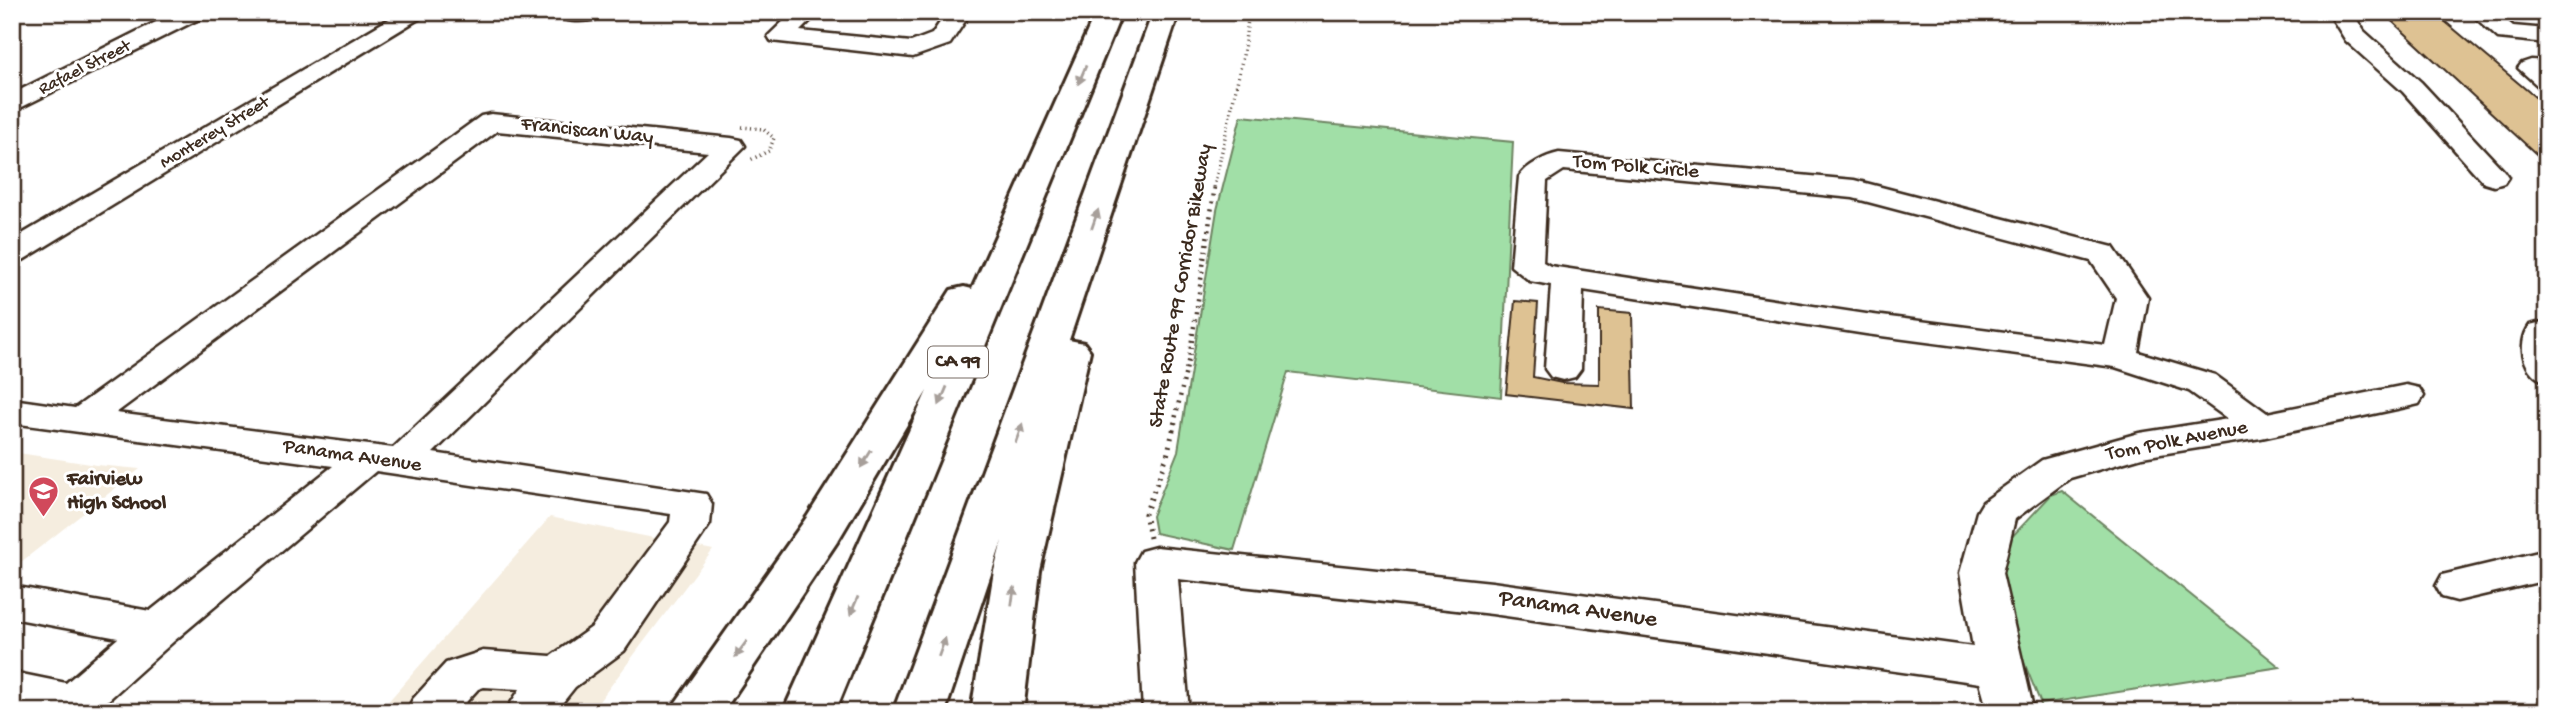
<svg xmlns="http://www.w3.org/2000/svg" width="2559" height="724" viewBox="0 0 2559 724" font-family="'Gochi Hand',sans-serif">
<rect width="100%" height="100%" fill="#fff"/>
<filter id="ink" filterUnits="userSpaceOnUse"><feTurbulence type="fractalNoise" baseFrequency=".0143" numOctaves="2"/><feDisplacementMap in="SourceGraphic" scale="14" xChannelSelector="R" yChannelSelector="G"/><feConvolveMatrix kernelMatrix="1 2 1 2 8 2 1 2 1" color-interpolation-filters="sRGB"/></filter>
<g filter="url(#ink)">
<g fill="#f5eddf">
<polygon points="12,452 97,465 140,469 12,569"/>
<polygon points="550,517 713,550 591,712 379,712"/>
</g>
<g fill="#a1dfa7" stroke="#6e8462" stroke-width="2">
<polygon points="1241,116 1513,142 1501,397 1288,372 1234,550 1155,533 1152,516 1178,451 1217,210"/>
<polygon points="2062,491 2280,667 2041,704 1993,587 2007,542 2051,495"/>
</g>
<g fill="#dec293" stroke="#3b2a1e" stroke-width="2">
<polygon points="2382,12 2436,14 2547,107 2547,164"/>
<polygon points="1515,301 1538,303 1533,377 1562,383 1599,384 1599,310 1632,313 1634,409 1506,394"/>
</g>
<g fill="none" stroke-linecap="round" stroke-linejoin="round">
<defs>
<g id="minor">
<polygon points="176,12 207,12 203,17 12,112 12,94"/>
<polygon points="401,12 430,12 23,260 12,262 12,240"/>
<path d="M550,12H599L600,14L596,19C584,22 559,23 550,12Z"/>
<polygon points="793,12 819,12 800,31 911,42 932,34 947,12 971,12 950,44 913,57 771,41 768,36"/>
<polygon points="2328,12 2352,12 2364,31 2421,82 2504,171 2508,177 2504,183 2494,186 2484,183 2403,92 2346,41"/>
<polygon points="2469,12 2496,12 2513,26 2547,29 2547,43 2498,38"/>
<polygon points="2531,60 2547,61 2547,89 2538,86 2518,68 2522,63"/>
<path d="M491,114L731,138L741,140L745,146L433,453L706,494L712,504L710,524L624,651L575,687L555,712H505L520,689L484,687L478,689L457,712H406L413,699L446,663L483,651L551,656L592,627L670,522L671,514L376,471L174,641L95,712H29L12,708V672L66,683L118,638L12,618V586L150,611L333,466L12,423V399L75,408L481,116ZM497,131L708,152L393,448L116,413Z"/>
<path d="M1559,153L1854,180L2113,247L2148,298L2138,352L2215,375L2267,413L2406,385L2419,388L2424,396L2419,404L2406,407L2261,438L2142,457L2070,478L2015,519L2002,573L2034,712H1988L1980,683L1492,614L1178,579L1189,712H1143L1135,562L1141,551L1156,547L1492,582L1973,647L1960,573L1977,512L1983,502L2042,460L2139,433L2228,419L2189,391L2115,367L1866,334L1583,290L1581,369L1575,377L1563,380L1551,377L1545,369L1551,285L1530,281L1511,266L1519,177C1527,165 1545,156 1559,153ZM1564,170L1853,198L2091,261L2116,298L2105,345L1866,314L1550,266L1543,262L1547,181Z"/>
<path d="M2542,322L2547,323V382C2523,376 2516,344 2530,325Z"/>
<polygon points="2547,550 2547,580 2457,601 2442,597 2436,586 2442,575"/>
</g>
<g id="highway">
<polygon points="1096,12 1122,12 835,712 783,712 927,391 839,539 723,712 669,712 807,517 951,290 964,287 972,289"/>
<polygon points="1153,12 1179,12 1069,340 1084,343 1090,351 1040,571 1023,712 971,712 994,571 1002,541 945,712 893,712"/>
</g>
</defs>
<use href="#minor" stroke="#3b2a1e" stroke-width="5"/>
<use href="#highway" stroke="#3b2a1e" stroke-width="6"/>
<g stroke="#3b2a1e" stroke-width="3.5" stroke-dasharray="1 3.5" stroke-linecap="butt">
<polyline points="492,12 517,14"/>
<polyline points="742,127 763,129 774,138 769,151 750,160"/>
<polyline points="1214,187 1243,56 1249,12"/>
</g>
<polyline stroke="#3b2a1e" stroke-width="4.5" stroke-dasharray="2 5" stroke-linecap="butt" points="1174,424 1190,353 1215,186"/>
<polyline stroke="#3b2a1e" stroke-width="5" stroke-dasharray="2 6" stroke-linecap="butt" points="1150,538 1145,514 1167,456 1175,422"/>
<use href="#minor" fill="#fff" fill-rule="evenodd"/>
<use href="#highway" fill="#fff" fill-rule="evenodd"/>
</g>
<defs><path id="oneway-solid" d="M-6-.8H1V-3.2L6.5 0L1 3.2V.8H-6Z" transform="scale(1.75)"/></defs>
<g fill="#a79f9a">
<use href="#oneway-solid" transform="translate(1082 75) rotate(113)"/>
<use href="#oneway-solid" transform="translate(1095 219) rotate(-71)"/>
<use href="#oneway-solid" transform="translate(943 396) rotate(113)"/>
<use href="#oneway-solid" transform="translate(1019 433) rotate(-70)"/>
<use href="#oneway-solid" transform="translate(866 459) rotate(122)"/>
<use href="#oneway-solid" transform="translate(1013 596) rotate(-82)"/>
<use href="#oneway-solid" transform="translate(854 606) rotate(113)"/>
<use href="#oneway-solid" transform="translate(942 647) rotate(-70)"/>
<use href="#oneway-solid" transform="translate(741 649) rotate(126)"/>
</g>
</g>
<defs>
<symbol id="school-pin" viewBox="-11 -11 22 30"><path d="M0 17L-7.5 6A9.5 9.5 0 1 1 7.5 6Z" fill="#d1495b" stroke="#fff"/><path d="M0-5L7-2L0 1L-7-2ZM-4 1L0 2.5L4 1V4Q0 6-4 4Z" fill="#fff"/></symbol>
</defs>
<g fill-rule="evenodd">
<use href="#school-pin" x="26" y="474" width="35" height="47"/>
</g>
<g text-anchor="middle" dominant-baseline="central" stroke-width="6" stroke-linejoin="round" paint-order="stroke">
<g font-size="18" fill="#3b2a1e" stroke="#fff">
<text transform="translate(85 68) rotate(-27)">Rafael Street</text>
<text transform="translate(215 133) rotate(-31)">Monterey Street</text>
</g>
<rect fill="#fff" stroke="#766a62" stroke-width="2" x="928" y="346.5" width="60" height="31" rx="5"/>
<g font-size="19" font-weight="bold" fill="#3b2a1e">
<text x="958" y="362">CA 99</text>
</g>
<g font-size="21" fill="#3b2a1e" stroke="#fff">
<text transform="translate(587 132) rotate(6)">Franciscan Way</text>
<text transform="translate(1636 168) rotate(5)">Tom Polk Circle</text>
<text transform="translate(1182 286) rotate(-80)">State Route 99 Corridor Bikeway</text>
<text transform="translate(2177 442) rotate(-11)">Tom Polk Avenue</text>
<text transform="translate(352 457) rotate(8)">Panama Avenue</text>
</g>
<g font-size="21" font-weight="bold" fill="#3b2a1e" stroke="#fff" text-anchor="start">
<text x="67" y="480">Fairview<tspan x="67" dy="24">High School</tspan></text>
</g>
<g font-size="24" fill="#3b2a1e" stroke="#fff">
<text transform="translate(1578 610) rotate(8)">Panama Avenue</text>
</g>
</g>
<rect width="2559" height="724" fill="none" stroke="#fff" stroke-width="42"/>
<rect x="21" y="21" width="2517" height="682" fill="none" stroke="#3b2a1e" stroke-width="2.5" filter="url(#ink)"/>
</svg>
